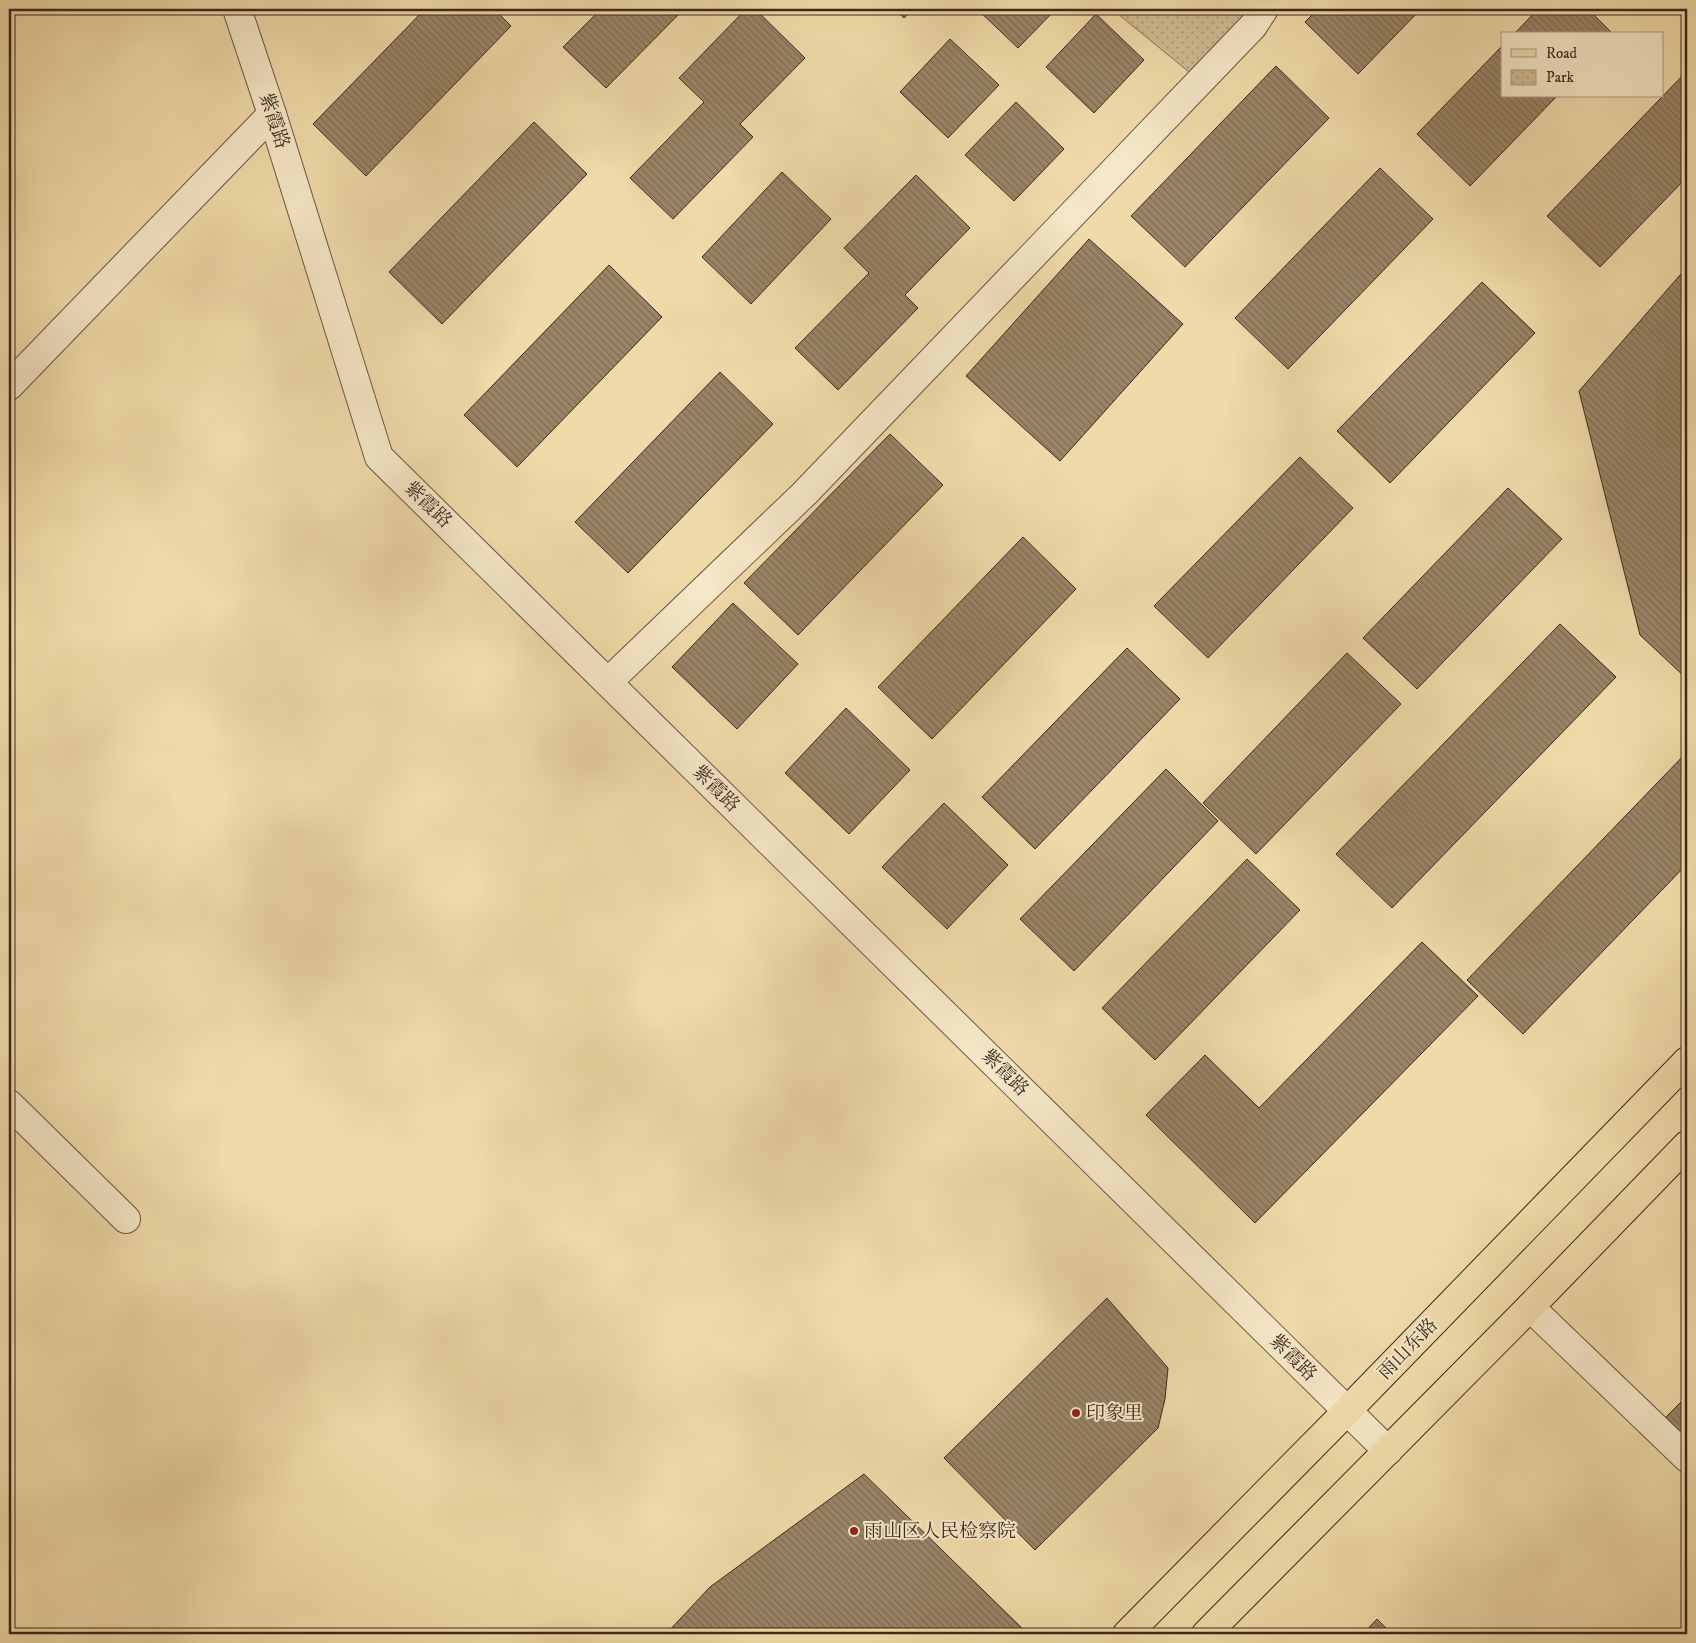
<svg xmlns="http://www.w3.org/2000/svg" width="1696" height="1643" viewBox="0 0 1696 1643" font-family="'IM FELL DW Pica','Noto Serif SC',serif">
<defs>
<pattern id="park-dots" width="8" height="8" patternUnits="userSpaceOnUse" patternTransform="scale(1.25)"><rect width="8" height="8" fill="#d1bc92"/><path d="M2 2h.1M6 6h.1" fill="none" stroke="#ab9977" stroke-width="1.8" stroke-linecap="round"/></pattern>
<pattern id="building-back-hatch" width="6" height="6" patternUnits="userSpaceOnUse" patternTransform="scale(1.25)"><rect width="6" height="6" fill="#9a8567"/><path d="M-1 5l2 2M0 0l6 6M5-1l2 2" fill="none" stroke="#7f6d54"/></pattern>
</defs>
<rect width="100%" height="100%" fill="#f0daa9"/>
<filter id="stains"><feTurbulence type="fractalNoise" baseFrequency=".004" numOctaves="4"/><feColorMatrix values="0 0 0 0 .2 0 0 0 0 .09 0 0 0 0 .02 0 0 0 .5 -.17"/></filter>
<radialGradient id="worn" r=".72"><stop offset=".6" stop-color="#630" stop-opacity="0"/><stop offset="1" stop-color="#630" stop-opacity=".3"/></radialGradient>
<polygon fill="url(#park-dots)" stroke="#867258" points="1112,9 1264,9 1200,81"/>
<g fill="url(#building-back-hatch)" stroke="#3c291f">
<polygon points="425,9 494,9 511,26 366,176 313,124"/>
<polygon points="601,9 684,9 606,88 563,47"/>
<polygon points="746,9 755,9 805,58 740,124 753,137 673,219 630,178 704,102 679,78"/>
<polygon points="895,9 913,9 904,18"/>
<polygon points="977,9 1056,9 1018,48"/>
<polygon points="1318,9 1421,9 1358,74 1305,22"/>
<polygon points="1538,9 1588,9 1613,34 1514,34"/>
<polygon points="1096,14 1144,60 1094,113 1046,67"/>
<polygon points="950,39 999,85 948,138 900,92"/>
<polygon points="1502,46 1502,96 1557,96 1470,186 1417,134"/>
<polygon points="1276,66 1329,118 1185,267 1131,216"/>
<polygon points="1687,71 1687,177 1600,267 1547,216"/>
<polygon points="1016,102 1064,149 1014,201 965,155"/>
<polygon points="534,122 587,174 442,324 389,272"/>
<polygon points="1380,168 1433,219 1288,369 1235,318"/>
<polygon points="782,172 831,219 751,304 702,257"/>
<polygon points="916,175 970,228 905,295 918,308 838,390 795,348 869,273 844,248"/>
<polygon points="1089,239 1183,324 1060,461 966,376"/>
<polygon points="609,265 662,317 517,467 464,415"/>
<polygon points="1687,267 1687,679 1640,635 1579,391"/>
<polygon points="1482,282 1535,333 1390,483 1337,431"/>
<polygon points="720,372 773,424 628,573 575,522"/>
<polygon points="890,434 943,485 798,635 744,583"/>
<polygon points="1300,457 1353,508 1208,658 1154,606"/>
<polygon points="1508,488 1562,539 1417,689 1363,638"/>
<polygon points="1023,537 1076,589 932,739 878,687"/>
<polygon points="733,603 798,664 737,729 672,667"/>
<polygon points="1560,624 1616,677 1392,908 1336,854"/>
<polygon points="1127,648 1180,699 1035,849 982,797"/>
<polygon points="1347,653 1401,704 1256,854 1203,803"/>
<polygon points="846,708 910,770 849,834 785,773"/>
<polygon points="1687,752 1687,864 1523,1034 1467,980"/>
<polygon points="1166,769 1218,821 1074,971 1020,919"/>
<polygon points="944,803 1008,865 947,929 882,867"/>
<polygon points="1247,859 1300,910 1155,1060 1102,1008"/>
<polygon points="1422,942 1478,996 1255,1223 1146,1115 1205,1055 1259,1108"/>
<polygon points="1107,1298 1168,1368 1165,1399 1158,1428 1035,1550 944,1458"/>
<polygon points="1687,1396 1687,1446 1662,1421"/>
<polygon points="864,1474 1028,1634 666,1634 710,1587"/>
<polygon points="1377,1619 1392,1634 1363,1634"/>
</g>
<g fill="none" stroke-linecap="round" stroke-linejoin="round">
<defs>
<g id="minor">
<polyline points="237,9 272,114 379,457 1388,1451"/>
<polyline points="9,386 272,114"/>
<polyline points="608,682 805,493 1253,26 1264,9"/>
<polyline points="9,1104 126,1219"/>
<polyline points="1530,1307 1687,1458"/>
</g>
<g id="major">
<polyline points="1127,1634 1347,1411 1687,1061"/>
<polyline points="1206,1634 1530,1307 1687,1145"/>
</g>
</defs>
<use href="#minor" stroke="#695542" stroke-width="30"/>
<use href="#major" stroke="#3c291f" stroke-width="30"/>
<use href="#minor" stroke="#f5e7c7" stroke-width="28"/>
<use href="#major" stroke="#f0daa9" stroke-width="28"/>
</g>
<g fill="#8f2418" stroke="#f5e7c7" stroke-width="2">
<circle cx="1076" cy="1413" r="5"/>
<circle cx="854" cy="1531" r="5"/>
</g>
<g text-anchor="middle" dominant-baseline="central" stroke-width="4" stroke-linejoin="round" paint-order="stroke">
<g font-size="19" fill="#3c291f" stroke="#f5e7c7">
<text transform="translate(274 121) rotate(72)">紫霞路</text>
<text transform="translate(428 505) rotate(44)">紫霞路</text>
<text transform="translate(716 789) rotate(45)">紫霞路</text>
<text transform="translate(1005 1073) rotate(45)">紫霞路</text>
<text transform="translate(1408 1349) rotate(-46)">雨山东路</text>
<text transform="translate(1293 1358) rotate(45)">紫霞路</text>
</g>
<g font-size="19" fill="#3c291f" stroke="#f5e7c7" text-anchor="start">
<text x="1086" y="1413">印象里</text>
<text x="864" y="1531">雨山区人民检察院</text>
</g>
</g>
<rect width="1696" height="1643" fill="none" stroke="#f0daa9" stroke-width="30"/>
<rect x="10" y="10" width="1676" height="1623" fill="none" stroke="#3c291f" stroke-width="2.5"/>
<rect x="15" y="15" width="1666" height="1613" fill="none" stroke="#3c291f"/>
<rect x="1501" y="32" width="162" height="65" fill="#f5e7c7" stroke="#ab9b84"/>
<rect x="1511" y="49" width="25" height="8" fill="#f0daa9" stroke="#ab9b84"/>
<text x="1546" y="58" font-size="15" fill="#3c291f">Road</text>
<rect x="1511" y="70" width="25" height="15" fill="url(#park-dots)" stroke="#ab9b84"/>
<text x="1546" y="82" font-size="15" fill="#3c291f">Park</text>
<rect width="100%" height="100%" filter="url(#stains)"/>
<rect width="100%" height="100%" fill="url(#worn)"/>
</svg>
